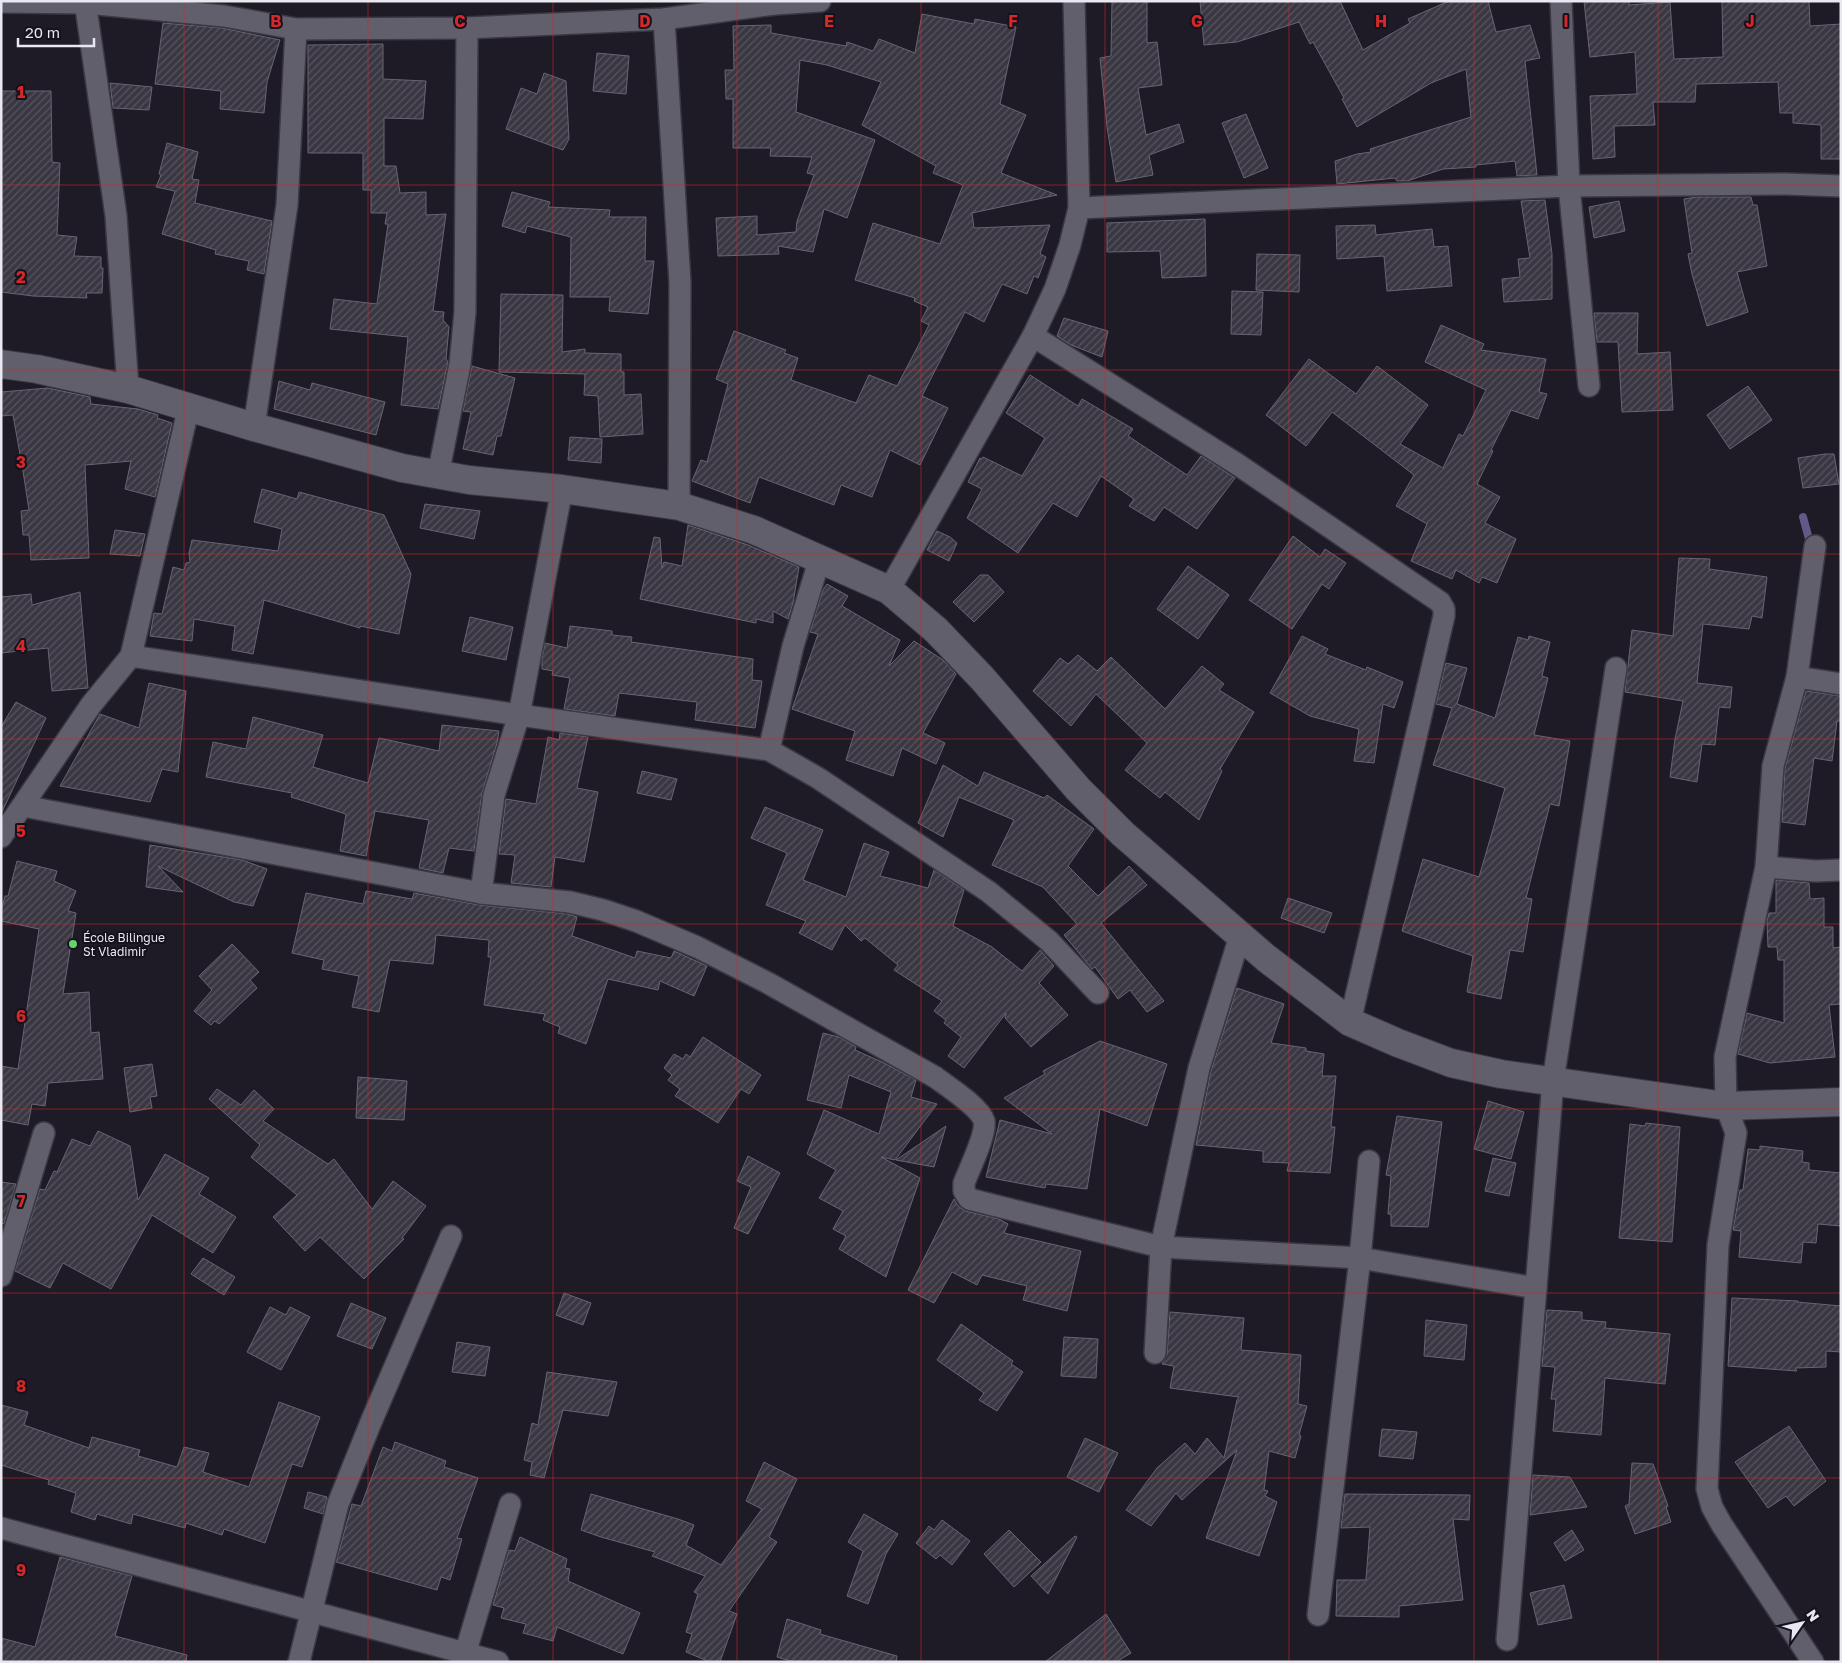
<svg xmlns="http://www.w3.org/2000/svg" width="1842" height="1663" viewBox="0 0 1842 1663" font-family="'Golos Text',sans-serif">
<defs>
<pattern id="building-hatch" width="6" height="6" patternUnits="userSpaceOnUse" patternTransform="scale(1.25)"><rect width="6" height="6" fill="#3a3743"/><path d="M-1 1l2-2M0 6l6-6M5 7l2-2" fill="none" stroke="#56545e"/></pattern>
</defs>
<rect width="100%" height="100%" fill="#1e1b26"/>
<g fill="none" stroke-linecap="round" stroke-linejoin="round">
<polyline stroke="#645889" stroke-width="8" points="1803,517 1809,539 1808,546"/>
</g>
<g fill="url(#building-hatch)" stroke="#686573">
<polygon points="1112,1 1147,1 1147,43 1157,42 1162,85 1138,88 1146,135 1179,124 1184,142 1149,155 1153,175 1116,182 1107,127 1100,58 1111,56"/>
<polygon points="1200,1 1340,1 1363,50 1410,23 1408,19 1449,1 1488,1 1496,32 1530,25 1540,58 1525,61 1537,175 1517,176 1515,161 1476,165 1476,167 1443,169 1407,181 1397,181 1395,178 1337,184 1335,161 1357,154 1371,152 1370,149 1471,117 1466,69 1431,83 1357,127 1342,99 1344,98 1313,42 1310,44 1299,22 1237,42 1204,45"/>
<polygon points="1584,1 1629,1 1629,5 1670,2 1674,59 1723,57 1722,1 1809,1 1810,26 1841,24 1841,159 1821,159 1821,125 1793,123 1793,113 1780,113 1778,82 1696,84 1695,102 1653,102 1655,125 1614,126 1615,157 1593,159 1590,96 1637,94 1635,52 1590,57"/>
<polygon points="922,14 974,24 975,19 1016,27 1000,104 1026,115 1001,173 1057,195 972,213 974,228 1050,225 1040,254 1046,257 1038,278 1034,276 1027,294 1002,284 984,322 965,312 922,396 948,408 920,465 890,450 872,497 841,485 834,505 759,477 750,503 692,481 701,460 707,462 728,384 716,379 734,331 786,350 784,353 798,358 791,380 856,403 869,375 897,386 929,325 921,321 928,307 914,301 915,298 855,280 873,223 940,244 963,185 933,173 936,166 862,125 881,82 827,65 800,60 796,112 875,140 847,218 824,209 813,252 778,246 779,254 718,256 716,218 757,216 757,235 796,232 797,221 814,175 807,173 812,157 770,156 771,148 733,148 733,99 726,99 725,70 734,70 733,26 771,25 771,33 846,46 847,42 873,51 879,39 915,53"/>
<polygon points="163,23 222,28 280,40 267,82 264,113 220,109 221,91 155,84"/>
<polygon points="383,44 383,79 426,81 423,119 384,118 384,166 396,166 400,193 426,192 426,215 446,214 433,311 444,312 443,320 449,327 446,359 448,362 438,409 401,405 408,337 330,329 334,299 377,304 388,224 385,224 387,213 371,213 371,190 363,190 363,153 308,153 308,45"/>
<polygon points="597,53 629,56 626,94 593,91"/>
<polygon points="544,73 566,81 569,139 563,150 506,129 521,88 537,94"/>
<polygon points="110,83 152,87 149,110 113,108"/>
<polygon points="1,91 51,91 52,162 60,163 57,235 77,237 74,256 101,257 101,268 103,268 102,293 86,293 87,298 33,296 1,292"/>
<polygon points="1246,114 1268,168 1244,178 1222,123"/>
<polygon points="167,143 198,152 192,179 199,180 195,203 272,221 264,274 247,270 249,261 215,254 216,250 162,234 175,191 156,187 161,175 159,174"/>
<polygon points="512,192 550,202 548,207 610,210 609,217 646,217 645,261 654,261 648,314 609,311 610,297 570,297 571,237 527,226 525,233 502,226"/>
<polygon points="1697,197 1751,197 1753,205 1757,205 1767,266 1737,272 1748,312 1707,326 1692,274 1688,254 1692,253 1684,199"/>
<polygon points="1545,200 1552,254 1552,299 1504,302 1502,279 1520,277 1518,259 1530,258 1521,201"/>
<polygon points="1619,201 1625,231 1594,238 1589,207"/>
<polygon points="1205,219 1206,276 1162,278 1160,251 1107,252 1107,223"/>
<polygon points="1375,225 1376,235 1432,229 1434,247 1448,246 1452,286 1387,291 1384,256 1337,259 1336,226"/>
<polygon points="1257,254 1300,255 1299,292 1256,290"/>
<polygon points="1232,291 1263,292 1261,335 1231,334"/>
<polygon points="501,294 563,295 562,352 585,349 585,353 621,354 621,372 624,372 624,395 641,394 643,434 600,437 598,396 584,395 585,374 499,372"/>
<polygon points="1594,313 1638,313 1637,354 1670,352 1673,410 1622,412 1618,342 1597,342"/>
<polygon points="1064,318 1108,331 1102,357 1071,345 1057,336"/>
<polygon points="1441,325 1484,344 1481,350 1546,359 1539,392 1547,394 1538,419 1511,410 1491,450 1493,451 1477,484 1500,497 1485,523 1516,539 1497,583 1482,577 1479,583 1456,570 1452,579 1411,561 1427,524 1396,506 1414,475 1332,412 1306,446 1266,415 1309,359 1356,394 1377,366 1428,405 1400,444 1443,468 1459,434 1463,436 1486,390 1425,362"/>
<polygon points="472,366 515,378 501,436 497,436 493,455 463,449 471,412 463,411"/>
<polygon points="1030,375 1078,406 1082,399 1133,429 1128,436 1187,475 1201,456 1235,478 1197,529 1164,507 1154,521 1129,506 1134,499 1101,476 1077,517 1053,503 1018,553 967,518 982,489 968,482 980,458 982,459 983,457 1022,476 1045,438 1006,413"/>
<polygon points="279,381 310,390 312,383 385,402 376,435 274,409"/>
<polygon points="1748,386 1772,420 1730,449 1707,415"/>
<polygon points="48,388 90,397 91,404 138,409 158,415 157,418 172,423 155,497 125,489 131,461 85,465 89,558 31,560 29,535 23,535 21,511 29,510 23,471 13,415 1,416 1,392"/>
<polygon points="570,437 602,439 601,463 568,460"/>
<polygon points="1825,454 1834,454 1839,484 1803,488 1798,458"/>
<polygon points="262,489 297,499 299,492 384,515 411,574 399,634 360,626 360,628 264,600 253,654 232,650 235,626 194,619 192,641 150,636 154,613 162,614 173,567 184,570 186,563 190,562 189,553 192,540 278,551 282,529 254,522"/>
<polygon points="425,504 480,511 474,539 420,528"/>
<polygon points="688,525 748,545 799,567 793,603 788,619 773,611 773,623 756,619 756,623 640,599 654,537 660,538 662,568 664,562 682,566"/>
<polygon points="115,530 145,534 140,556 110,554"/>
<polygon points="937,531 950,537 957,543 949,561 927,550"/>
<polygon points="1293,536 1320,557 1325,549 1346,563 1329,589 1322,584 1292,629 1249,600"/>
<polygon points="1679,558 1710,559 1709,569 1767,577 1762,618 1752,616 1749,629 1703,624 1697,683 1732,687 1730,708 1719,707 1715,745 1702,744 1697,782 1670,777 1675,739 1683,701 1625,692 1632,630 1673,636"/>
<polygon points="1188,566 1229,595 1198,639 1157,609"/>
<polygon points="980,575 988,575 1004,592 974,622 953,602"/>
<polygon points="827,584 848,596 842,606 900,640 889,666 914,641 943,660 956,674 923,733 945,743 936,764 902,748 893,776 846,760 855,731 792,709 818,634 810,632 823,590"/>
<polygon points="80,592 88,688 52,691 48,648 1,653 1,597 31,594 32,605"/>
<polygon points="470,617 513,627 506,660 462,651"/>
<polygon points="570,626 612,631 612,635 632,637 631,642 753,659 752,680 762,681 755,728 695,720 697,702 619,693 615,716 564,709 570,678 552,675 553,671 542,669 542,659 545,643 567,648"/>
<polygon points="1302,636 1328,649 1325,654 1366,670 1367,667 1403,682 1394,708 1383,704 1374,763 1354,761 1359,729 1310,716 1270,693"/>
<polygon points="1529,636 1550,642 1542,676 1548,678 1534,735 1570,741 1559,806 1550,804 1526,898 1532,899 1523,952 1510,950 1501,999 1467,992 1473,956 1402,931 1423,859 1479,877 1505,788 1433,765 1452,708 1436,704 1446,663 1467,668 1457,704 1495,718 1518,637 1528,640"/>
<polygon points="1078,655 1097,671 1111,657 1165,709 1202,666 1224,684 1219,690 1254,712 1220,769 1222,771 1199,820 1165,792 1160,798 1125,770 1147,743 1096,694 1071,726 1033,691 1060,658 1068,664"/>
<polygon points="149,683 186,691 178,772 162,769 150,802 60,786 100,714 139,728"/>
<polygon points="1806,691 1841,696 1841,721 1837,721 1832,761 1814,758 1805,825 1782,822 1785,768"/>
<polygon points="16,702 46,718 1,814 1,727"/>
<polygon points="253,717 323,735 313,767 368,783 379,738 439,751 442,725 499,731 497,743 482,793 474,851 449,848 443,873 419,868 429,820 375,811 366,856 340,851 346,814 291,797 292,793 206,777 213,742 246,749"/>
<polygon points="560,733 588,737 577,788 598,792 584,862 555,857 551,887 511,883 515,855 499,854 506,799 536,804 548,737 559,740"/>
<polygon points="943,765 978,786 984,772 1044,798 1047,795 1094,829 1068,866 1098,896 1129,866 1147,885 1101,923 1164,1001 1147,1012 1130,990 1118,999 1095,967 1092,969 1064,935 1077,924 1043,887 992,865 1014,820 959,797 943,837 918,823"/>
<polygon points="642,771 677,779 671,800 637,793"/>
<polygon points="765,807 823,830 803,880 846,897 864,843 889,852 880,876 928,888 934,870 964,890 953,926 992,947 1022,971 1040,950 1054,966 1039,983 1068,1015 1031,1047 1005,1018 1006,1013 964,1068 948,1056 961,1037 944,1023 946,1020 934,1011 942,1001 894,970 898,965 865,938 861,941 845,925 832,950 799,933 806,921 766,905 787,853 751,838"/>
<polygon points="150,845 242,860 267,869 253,906 234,902 158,866 183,892 146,887"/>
<polygon points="17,861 57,871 54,881 76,891 68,911 76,913 63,994 89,992 91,1033 99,1032 103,1079 48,1083 45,1106 32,1104 28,1125 1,1120 1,1066 18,1069 39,929 1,921 1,911 5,896 8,896"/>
<polygon points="1776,880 1809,883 1810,899 1824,898 1824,927 1833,927 1833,948 1841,947 1841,1004 1829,1005 1835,1057 1770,1063 1738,1054 1747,1013 1784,1023 1784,960 1778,960 1777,947 1768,947 1767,921 1769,913 1776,913"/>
<polygon points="366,891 412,899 414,893 479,905 568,914 577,917 572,936 635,958 637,951 671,958 674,951 707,966 694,996 660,981 658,990 608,979 586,1044 558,1033 560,1027 543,1020 545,1014 484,1005 491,957 488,957 489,940 436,935 433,964 390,960 379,1012 352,1007 359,976 322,969 324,960 292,953 306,893 363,904"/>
<polygon points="1288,898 1332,913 1324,933 1281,918"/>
<polygon points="232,944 259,972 250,980 257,988 219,1024 215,1021 211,1025 194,1011 212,990 199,976"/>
<polygon points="1237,988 1284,1004 1271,1043 1306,1048 1306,1051 1324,1054 1322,1076 1336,1076 1331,1127 1335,1127 1330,1173 1287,1171 1289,1163 1263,1162 1263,1151 1196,1145 1211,1071"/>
<polygon points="823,1033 839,1037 856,1047 855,1050 882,1062 916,1080 911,1097 937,1104 895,1160 881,1157 920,1178 886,1277 839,1249 846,1236 833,1229 843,1211 819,1198 836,1170 807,1154 824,1110 879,1134 891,1092 849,1075 841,1108 807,1100"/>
<polygon points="703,1037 761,1075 749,1094 741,1089 718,1123 675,1096 680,1089 668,1080 672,1075 664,1068 674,1054 683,1059 686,1054 690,1057"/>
<polygon points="1100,1041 1167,1064 1147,1126 1100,1109 1087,1189 1046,1184 1045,1188 986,1177 1000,1120 1052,1134 1004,1098 1045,1074 1043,1071"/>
<polygon points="152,1064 157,1096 150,1097 152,1108 130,1112 124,1068"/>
<polygon points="358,1077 407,1081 404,1120 356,1118"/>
<polygon points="217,1089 241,1105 254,1090 274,1109 263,1121 328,1164 334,1159 372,1209 393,1181 426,1206 402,1238 404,1239 364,1279 320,1237 305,1251 273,1217 297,1195 251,1157 260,1145 209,1099"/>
<polygon points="1488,1101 1524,1112 1511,1159 1474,1149"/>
<polygon points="1397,1116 1442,1122 1428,1227 1391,1226 1391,1214 1388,1214 1391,1176 1386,1175"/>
<polygon points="1646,1123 1680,1127 1672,1242 1619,1238 1630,1124 1645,1126"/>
<polygon points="946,1126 934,1167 896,1160"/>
<polygon points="98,1131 130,1146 138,1200 165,1154 209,1178 199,1194 236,1217 213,1253 152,1215 111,1289 63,1263 50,1288 15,1271 40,1189 45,1190 54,1171 57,1172 72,1139 90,1146"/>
<polygon points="1760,1146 1803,1151 1802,1162 1809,1163 1809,1170 1841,1173 1841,1226 1818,1224 1816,1243 1803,1242 1801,1263 1739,1257 1741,1231 1733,1230 1740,1190 1743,1190 1748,1149 1760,1150"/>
<polygon points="748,1156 780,1173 748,1234 734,1228 751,1187 737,1181"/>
<polygon points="1493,1158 1516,1163 1509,1196 1485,1191"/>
<polygon points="1,1182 16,1184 4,1224 1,1223"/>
<polygon points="954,1199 958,1206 965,1211 999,1219 1008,1224 1004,1233 1081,1251 1067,1311 1023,1300 1027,1286 982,1275 977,1285 952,1272 934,1303 908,1290"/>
<polygon points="203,1258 235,1277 224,1295 191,1274"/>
<polygon points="564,1293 591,1303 583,1325 556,1315"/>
<polygon points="1732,1298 1798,1301 1797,1302 1841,1306 1841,1352 1826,1351 1826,1367 1795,1368 1797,1371 1728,1366"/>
<polygon points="351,1303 386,1318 372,1349 337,1336"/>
<polygon points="270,1307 286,1315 290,1307 310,1317 281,1370 247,1352"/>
<polygon points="1547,1310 1582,1312 1582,1320 1606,1322 1605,1328 1670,1334 1665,1384 1605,1378 1601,1435 1553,1431 1556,1399 1551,1399 1555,1367 1542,1366"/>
<polygon points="1170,1312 1244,1318 1241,1350 1301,1355 1298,1404 1307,1406 1299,1435 1301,1436 1295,1458 1269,1451 1264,1490 1268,1491 1265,1496 1277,1502 1259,1556 1206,1538 1237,1450 1182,1500 1176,1493 1151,1526 1126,1510 1157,1468 1185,1443 1195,1454 1207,1438 1224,1458 1237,1400 1239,1397 1170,1388 1174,1366 1162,1364 1167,1354"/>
<polygon points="1426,1320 1467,1325 1464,1360 1424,1356"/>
<polygon points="961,1324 1013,1361 1011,1364 1023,1372 997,1411 979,1400 984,1393 937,1360"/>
<polygon points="1064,1337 1098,1339 1096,1378 1061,1376"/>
<polygon points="457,1342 490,1347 485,1376 452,1372"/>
<polygon points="547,1372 617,1382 608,1416 563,1410 544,1478 530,1475 532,1462 524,1460 532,1423 538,1425"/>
<polygon points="279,1402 320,1417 302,1467 292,1464 265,1543 224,1529 222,1535 186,1523 185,1528 133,1514 131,1524 97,1514 95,1520 71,1512 76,1493 48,1484 49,1480 1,1465 1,1405 28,1412 24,1425 89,1448 92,1437 140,1450 138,1456 177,1467 184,1447 209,1453 203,1472 249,1487"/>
<polygon points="1789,1426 1826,1481 1794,1506 1786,1496 1768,1508 1735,1462"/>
<polygon points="1382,1429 1417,1432 1413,1459 1379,1456"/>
<polygon points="1085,1438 1118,1453 1099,1492 1067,1477"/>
<polygon points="395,1442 446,1461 444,1467 478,1478 457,1538 462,1539 450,1580 441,1577 437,1590 336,1562 352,1504 361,1506 383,1447 392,1451"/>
<polygon points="764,1462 797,1479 769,1537 777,1542 729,1611 737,1614 720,1662 710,1662 686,1652 692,1634 686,1632 698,1594 694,1592 705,1576 652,1556 655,1552 601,1537 581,1530 591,1494 678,1519 694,1525 686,1545 721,1565 762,1509 746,1501"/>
<polygon points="1632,1463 1653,1464 1668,1506 1666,1507 1671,1522 1635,1534 1625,1506 1629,1504"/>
<polygon points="1533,1475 1570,1477 1587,1507 1530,1515"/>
<polygon points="308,1492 327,1497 323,1514 304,1508"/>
<polygon points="1345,1494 1470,1495 1469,1520 1453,1519 1463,1600 1399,1606 1399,1617 1336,1616 1337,1580 1366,1580 1370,1527 1341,1528"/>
<polygon points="864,1514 898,1534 886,1554 868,1604 847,1596 863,1551 848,1542"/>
<polygon points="942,1520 970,1541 952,1565 940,1555 936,1559 916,1543 929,1526 934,1530"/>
<polygon points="1009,1530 1041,1562 1014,1587 984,1554"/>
<polygon points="1572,1530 1584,1550 1565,1561 1554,1543"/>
<polygon points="1075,1536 1077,1537 1048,1594 1031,1576"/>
<polygon points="520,1537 567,1559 565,1568 570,1569 568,1581 640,1613 623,1654 557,1627 553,1641 523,1633 526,1624 501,1618 504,1608 493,1605 509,1550 515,1551"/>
<polygon points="60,1557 132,1576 115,1636 187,1655 186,1662 1,1662 1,1638 35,1647"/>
<polygon points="1564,1585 1572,1618 1538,1625 1530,1593"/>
<polygon points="1106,1614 1131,1653 1116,1662 1045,1662"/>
<polygon points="787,1619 821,1630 820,1634 897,1656 896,1662 794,1662 777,1657"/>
</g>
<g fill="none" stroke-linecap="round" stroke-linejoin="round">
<defs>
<g id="street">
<polyline points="85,1 116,216 128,389"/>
<polyline points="1561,1 1569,186 1589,386"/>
<polyline points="1,2 86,3 224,16 296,29 467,28 664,19 775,4 820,1"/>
<polyline points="664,19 680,283 679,506"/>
<polyline points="1079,208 1569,186 1786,184 1841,186"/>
<polyline points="1033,336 1237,464 1440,602 1444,609 1444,616 1350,1022"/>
<polyline points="254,427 287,205 296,29"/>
<polyline points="438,475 460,364 465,312 467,28"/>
<polyline points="889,590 1033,336 1055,289 1070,245 1079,208 1074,1"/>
<polyline points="131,656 519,715 769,750 818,778 989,892 1049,941 1098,993"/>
<polyline points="1797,677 1841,684"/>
<polyline points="769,750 793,646 820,558"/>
<path d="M23,806L481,893L570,902L603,910L636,921L697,947L768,983L935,1077C947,1086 980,1107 984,1121C987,1133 969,1170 964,1183V1191L969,1199L1161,1247L1360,1258L1536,1288"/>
<polyline points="1,837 91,705 131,656 189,406"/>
<polyline points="1766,867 1816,871 1841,870"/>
<polyline points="481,893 494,795 519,715 562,489"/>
<polyline points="1,1276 44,1133"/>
<polyline points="1155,1353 1161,1247 1199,1068 1240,936"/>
<polyline points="1,1528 498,1662"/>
<polyline points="1318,1615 1360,1258 1369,1161"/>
<polyline points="1507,1640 1553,1081 1616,668"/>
<polyline points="465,1654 510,1504"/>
<polyline points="299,1662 338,1504 371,1422 451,1236"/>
<polyline points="1813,1662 1722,1525 1712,1507 1707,1489 1718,1245 1736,1133 1726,1106 1725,1057 1766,867 1773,766 1797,677 1815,546"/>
</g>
<polyline id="secondary" points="1,364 37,369 128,389 254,427 402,468 469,480 562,489 679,506 754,530 889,590 936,630 982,678 1078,789 1123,834 1266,958 1350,1022 1398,1043 1451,1063 1501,1074 1726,1106 1841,1102"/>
</defs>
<use href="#street" stroke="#3a3840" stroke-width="24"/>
<use href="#secondary" stroke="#3a3840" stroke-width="30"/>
<use href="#street" stroke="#615f6c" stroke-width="21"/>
<use href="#secondary" stroke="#615f6c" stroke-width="28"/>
</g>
<path fill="none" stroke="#d62828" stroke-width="1" stroke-opacity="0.55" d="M184,1V1662M368,1V1662M553,1V1662M737,1V1662M921,1V1662M1105,1V1662M1289,1V1662M1474,1V1662M1658,1V1662M1,185H1841M1,370H1841M1,554H1841M1,739H1841M1,924H1841M1,1109H1841M1,1293H1841M1,1478H1841"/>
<circle fill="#61d46a" stroke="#15121d" stroke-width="2" cx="73" cy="944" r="5"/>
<g text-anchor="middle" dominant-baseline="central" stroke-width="4" stroke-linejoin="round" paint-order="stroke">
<g font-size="12" fill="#e9e7ef" stroke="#15121d" text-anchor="start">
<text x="83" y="937">École Bilingue<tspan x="83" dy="14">St Vladimir</tspan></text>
</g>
</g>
<g font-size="16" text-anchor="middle" font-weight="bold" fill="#d62828" stroke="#15121d" stroke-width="4" stroke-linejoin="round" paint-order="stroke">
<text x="276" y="27">B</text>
<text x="460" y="27">C</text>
<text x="645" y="27">D</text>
<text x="829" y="27">E</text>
<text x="1013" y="27">F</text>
<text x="1197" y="27">G</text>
<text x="1381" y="27">H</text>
<text x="1566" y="27">I</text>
<text x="1750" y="27">J</text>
<text x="21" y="98">1</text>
<text x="21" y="283">2</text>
<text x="21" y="468">3</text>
<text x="21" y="652">4</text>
<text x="21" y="837">5</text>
<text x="21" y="1022">6</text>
<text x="21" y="1207">7</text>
<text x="21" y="1392">8</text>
<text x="21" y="1576">9</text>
</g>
<rect width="1842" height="1663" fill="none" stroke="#e9e7ef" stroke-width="5"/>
<g transform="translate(1802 1623) rotate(56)" stroke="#15121d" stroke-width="4" paint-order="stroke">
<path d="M0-4L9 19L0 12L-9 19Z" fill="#e9e7ef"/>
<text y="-8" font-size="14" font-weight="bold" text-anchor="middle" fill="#e9e7ef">N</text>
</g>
<path d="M18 38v8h76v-8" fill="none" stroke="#e9e7ef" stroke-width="2.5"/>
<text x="25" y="38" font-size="15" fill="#e9e7ef" stroke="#15121d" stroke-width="4" paint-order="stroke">20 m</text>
</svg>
